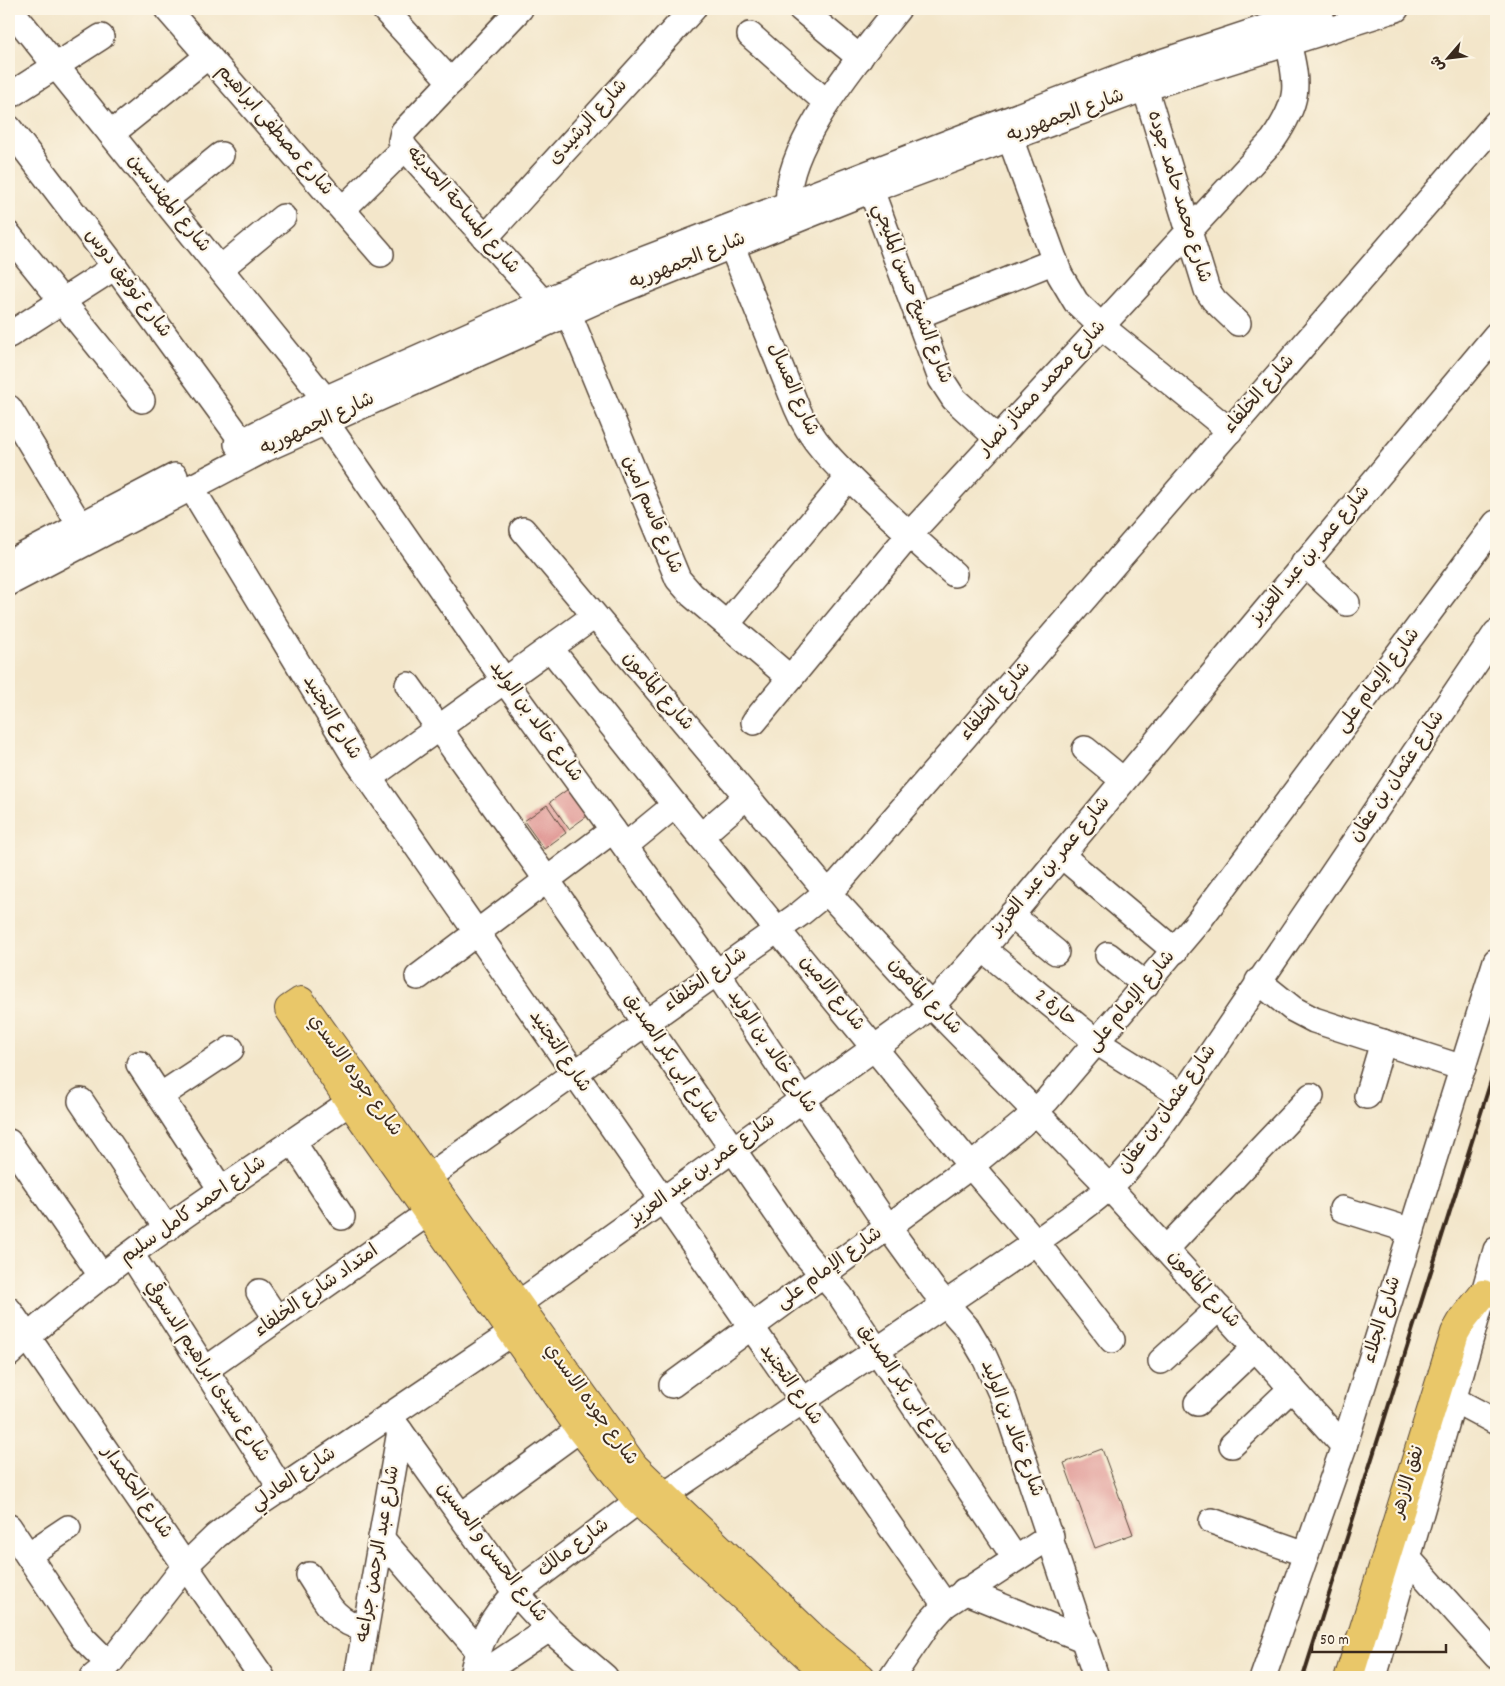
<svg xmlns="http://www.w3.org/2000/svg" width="1505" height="1686" viewBox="0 0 1505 1686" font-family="Dekko,'Playpen Sans Arabic',sans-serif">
<rect width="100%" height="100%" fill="#fcf5e5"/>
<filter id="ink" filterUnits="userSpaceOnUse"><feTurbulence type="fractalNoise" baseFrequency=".02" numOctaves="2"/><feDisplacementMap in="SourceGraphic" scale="10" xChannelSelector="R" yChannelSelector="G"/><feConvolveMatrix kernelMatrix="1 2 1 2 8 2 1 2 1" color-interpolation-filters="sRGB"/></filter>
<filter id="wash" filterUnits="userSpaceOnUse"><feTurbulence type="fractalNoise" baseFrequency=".0096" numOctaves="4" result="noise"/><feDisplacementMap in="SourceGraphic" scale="20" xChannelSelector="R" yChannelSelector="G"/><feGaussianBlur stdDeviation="1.12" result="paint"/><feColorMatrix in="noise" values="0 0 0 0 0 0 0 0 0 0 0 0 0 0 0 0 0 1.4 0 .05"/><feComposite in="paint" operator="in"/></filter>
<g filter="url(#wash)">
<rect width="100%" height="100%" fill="#f3e6ca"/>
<g id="blocks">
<g fill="#dd8c8b">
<polygon points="571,787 590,814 569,829 550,802"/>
<polygon points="547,805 566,833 544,849 524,821"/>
<polygon points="1102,1449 1133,1534 1095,1548 1064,1463"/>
</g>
</g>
</g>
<g filter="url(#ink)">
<use href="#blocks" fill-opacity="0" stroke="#574638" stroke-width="1"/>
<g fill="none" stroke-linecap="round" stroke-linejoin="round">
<defs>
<g id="minor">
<polyline points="10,9 325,399"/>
<polyline points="167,9 381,254"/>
<polyline points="384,9 451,82"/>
<polyline points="520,9 403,132 401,141 405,148 542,301"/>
<polyline points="801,9 860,58"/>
<polyline points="750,35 826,102"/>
<polyline points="1145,88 1207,290 1214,300 1238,323"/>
<polyline points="9,96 101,37"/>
<polyline points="9,128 115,267 242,441"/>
<polyline points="111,134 208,56"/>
<polyline points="1010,138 1060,275 1076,302 1101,326 1230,431"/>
<polyline points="871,190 941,379 954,399 997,438"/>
<polyline points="165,200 221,155"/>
<polyline points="343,209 405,148"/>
<path d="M791,215C772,158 864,52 898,9"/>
<polyline points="9,235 142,400"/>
<polyline points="485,238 693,9"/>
<path d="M731,244L797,408C811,442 837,466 863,491C893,520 923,547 954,574"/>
<polyline points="221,268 283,217"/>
<polyline points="568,312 678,579 692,595 790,678"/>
<polyline points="917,316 1055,261"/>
<polyline points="9,335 115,267"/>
<polyline points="9,408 80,525"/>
<polyline points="325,421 504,680 717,973 888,1227 933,1289 968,1329 984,1356 1004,1400 1096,1677"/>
<polyline points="237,444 325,399 606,274 1140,69 1322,9"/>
<polyline points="191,487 356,759 945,1605"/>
<polyline points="523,530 828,893 931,1005 1109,1187 1344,1446"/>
<polyline points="9,563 175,476"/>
<polyline points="1304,563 1347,603"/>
<polyline points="9,583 265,449 614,293 871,190 1145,88 1396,9"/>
<polyline points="727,624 849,477"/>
<polyline points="550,648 675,805 971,1166 1036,1242 1112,1340"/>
<polyline points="408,685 547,880 805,1254 840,1295 1015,1558"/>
<path d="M754,722L909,535L1273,140C1299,102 1299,86 1288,43"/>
<polyline points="1085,749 1123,780"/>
<polyline points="369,778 593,617"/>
<polyline points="702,835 747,796"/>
<polyline points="625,846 675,805"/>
<polyline points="1061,855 1175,951"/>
<polyline points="1011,915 1056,952"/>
<polyline points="983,949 1098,1043 1182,1096"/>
<polyline points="1108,955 1146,985"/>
<polyline points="418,977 613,830"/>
<polyline points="1258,981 1293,1009 1314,1020 1463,1068"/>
<polyline points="139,1064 222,1191"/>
<polyline points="160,1096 231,1049"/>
<polyline points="1367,1096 1383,1042"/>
<polyline points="81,1101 167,1229"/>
<polyline points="9,1142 101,1275"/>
<polyline points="293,1142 342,1217"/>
<polyline points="411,1189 801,913 839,882 1496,123"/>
<polyline points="1342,1209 1412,1231"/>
<polyline points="1166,1249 1311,1096"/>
<polyline points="131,1254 282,1490"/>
<polyline points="259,1292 277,1319"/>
<polyline points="518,1304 916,1018 940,997 983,949 1496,335"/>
<polyline points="9,1310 262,1677"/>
<path d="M9,1354C117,1253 245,1176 366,1091"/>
<polyline points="1161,1361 1219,1308"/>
<polyline points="205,1370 428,1213"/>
<polyline points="672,1385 971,1166 1022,1124 1047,1100 1198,922 1496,523"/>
<polyline points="1453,1399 1496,1422"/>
<polyline points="1197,1403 1255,1348"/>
<polyline points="390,1417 516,1593 549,1629 605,1677"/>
<polyline points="1232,1445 1292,1388"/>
<path d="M663,1496L1036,1242C1069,1218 1105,1196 1132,1164C1150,1143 1166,1118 1182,1096L1496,633"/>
<polyline points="462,1515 580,1429"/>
<polyline points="1212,1521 1306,1554"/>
<polyline points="9,1527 83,1638 109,1664"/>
<polyline points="381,1538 478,1650"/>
<polyline points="28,1555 68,1528"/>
<polyline points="1408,1558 1496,1656"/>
<path d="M309,1575C326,1601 333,1621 365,1629"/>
<polyline points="964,1591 1085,1640"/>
<polyline points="93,1677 109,1664 186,1565 216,1536 248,1511 512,1333"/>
<polyline points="357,1677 400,1431"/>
<path d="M472,1677C477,1643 492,1617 516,1593L638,1501"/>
<polyline points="477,1677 549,1629"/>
<polyline points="892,1677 928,1624 945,1605 1051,1536"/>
<polyline points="1263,1677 1344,1446 1496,961"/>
<polyline points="1374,1677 1496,1250"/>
</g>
<g id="major">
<polyline points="830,1677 638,1501 619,1479 580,1429 350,1102 289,1009 301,1001 634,1466 817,1641 861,1677"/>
<polyline points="1349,1677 1455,1333 1463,1319 1483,1294"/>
</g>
</defs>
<use href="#minor" stroke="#574638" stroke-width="28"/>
<use href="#major" stroke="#574638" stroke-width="30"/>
<use href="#minor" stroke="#fff" stroke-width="25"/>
<use href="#major" stroke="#e9c769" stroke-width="28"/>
<polyline stroke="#3b2a1e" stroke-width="4" points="1303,1677 1496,1065"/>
</g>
</g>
<g text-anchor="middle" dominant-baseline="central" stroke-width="4.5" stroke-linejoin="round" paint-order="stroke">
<g font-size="19" fill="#3b2a1e" stroke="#fcf5e5">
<text transform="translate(1066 117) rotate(-20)">شارع الجمهوريه</text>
<text transform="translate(589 123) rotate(-48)">شارع الرشيدى</text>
<text transform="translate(274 131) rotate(49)">شارع مصطفى ابراهيم</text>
<text transform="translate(1178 197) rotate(73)">شارع محمد حامد جوده</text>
<text transform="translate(168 204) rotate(51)">شارع المهندسين</text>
<text transform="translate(462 211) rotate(49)">شارع المساحة الحديثه</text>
<text transform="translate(688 262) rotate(-22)">شارع الجمهوريه</text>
<text transform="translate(127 284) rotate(53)">شارع توفيق دوس</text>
<text transform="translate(911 294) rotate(69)">شارع الشيخ حسن المليجي</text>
<text transform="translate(1043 389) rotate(-47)">شارع محمد ممتاز نصار</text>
<text transform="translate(792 390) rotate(66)">شارع العسال</text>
<text transform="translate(1260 395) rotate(-49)">شارع الخلفاء</text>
<text transform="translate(318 425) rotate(-25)">شارع الجمهوريه</text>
<text transform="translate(651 515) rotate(67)">شارع قاسم امين</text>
<text transform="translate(1311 556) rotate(-50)">شارع عمر بن عبد العزيز</text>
<text transform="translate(1379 681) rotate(-53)">شارع الإمام على</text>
<text transform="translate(657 692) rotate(49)">شارع المأمون</text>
<text transform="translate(996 702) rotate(-49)">شارع الخلفاء</text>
<text transform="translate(331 718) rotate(59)">شارع التجنيد</text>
<text transform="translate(535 722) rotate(54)">شارع خالد بن الوليد</text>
<text transform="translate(1398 777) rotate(-56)">شارع عثمان بن عفان</text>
<text transform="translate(1051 867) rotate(-50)">شارع عمر بن عبد العزيز</text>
<text transform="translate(706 981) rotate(-35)">شارع الخلفاء</text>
<text transform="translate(831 994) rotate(51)">شارع الامين</text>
<text transform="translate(924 997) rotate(47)">شارع المأمون</text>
<text transform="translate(1132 1002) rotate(-50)">شارع الإمام على</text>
<text transform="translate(1055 1009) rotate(39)">حارة 2</text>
<text transform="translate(559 1052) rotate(56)">شارع التجنيد</text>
<text transform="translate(771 1052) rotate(56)">شارع خالد بن الوليد</text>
<text transform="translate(670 1059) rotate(56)">شارع ابى بكر الصديق</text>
<text transform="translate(354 1076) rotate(54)">شارع جوده الاسدي</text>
<text transform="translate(1168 1110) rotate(-54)">شارع عثمان بن عفان</text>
<text transform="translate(703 1171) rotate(-36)">شارع عمر بن عبد العزيز</text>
<text transform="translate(194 1211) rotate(-35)">شارع احمد كامل سليم</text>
<text transform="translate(830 1269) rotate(-36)">شارع الإمام على</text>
<text transform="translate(1203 1290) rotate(48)">شارع المأمون</text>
<text transform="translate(317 1292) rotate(-35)">امتداد شارع الخلفاء</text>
<text transform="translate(1383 1320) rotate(-73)">شارع الجلاء</text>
<text transform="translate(206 1372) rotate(57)">شارع سيدى ابراهيم الدسوقي</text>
<text transform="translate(790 1385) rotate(55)">شارع التجنيد</text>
<text transform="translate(904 1390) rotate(56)">شارع ابى بكر الصديق</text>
<text transform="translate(590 1405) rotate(54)">شارع جوده الاسدي</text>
<text transform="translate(1011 1429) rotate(69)">شارع خالد بن الوليد</text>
<text transform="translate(294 1480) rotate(-34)">شارع العادلي</text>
<text transform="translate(1409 1482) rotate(-73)">نفق الازهر</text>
<text transform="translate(136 1493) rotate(55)">شارع الحكمدار</text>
<text transform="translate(574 1549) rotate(-37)">شارع مالك</text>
<text transform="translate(491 1553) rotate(53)">شارع الحسن و الحسين</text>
<text transform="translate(379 1554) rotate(-80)">شارع عبد الرحمن جراعه</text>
</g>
</g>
<rect width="1505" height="1686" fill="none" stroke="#fcf5e5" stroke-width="30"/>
<g transform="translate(1448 58) rotate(242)" stroke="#fcf5e5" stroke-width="4" paint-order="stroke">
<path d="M0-4L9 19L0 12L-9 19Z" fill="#3b2a1e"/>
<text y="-8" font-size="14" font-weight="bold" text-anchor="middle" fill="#3b2a1e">ش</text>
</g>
<path d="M1312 1644v8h134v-8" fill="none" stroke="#3b2a1e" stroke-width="2.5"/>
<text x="1320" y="1644" font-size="15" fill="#3b2a1e" stroke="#fcf5e5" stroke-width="4" paint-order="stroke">50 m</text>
</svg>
